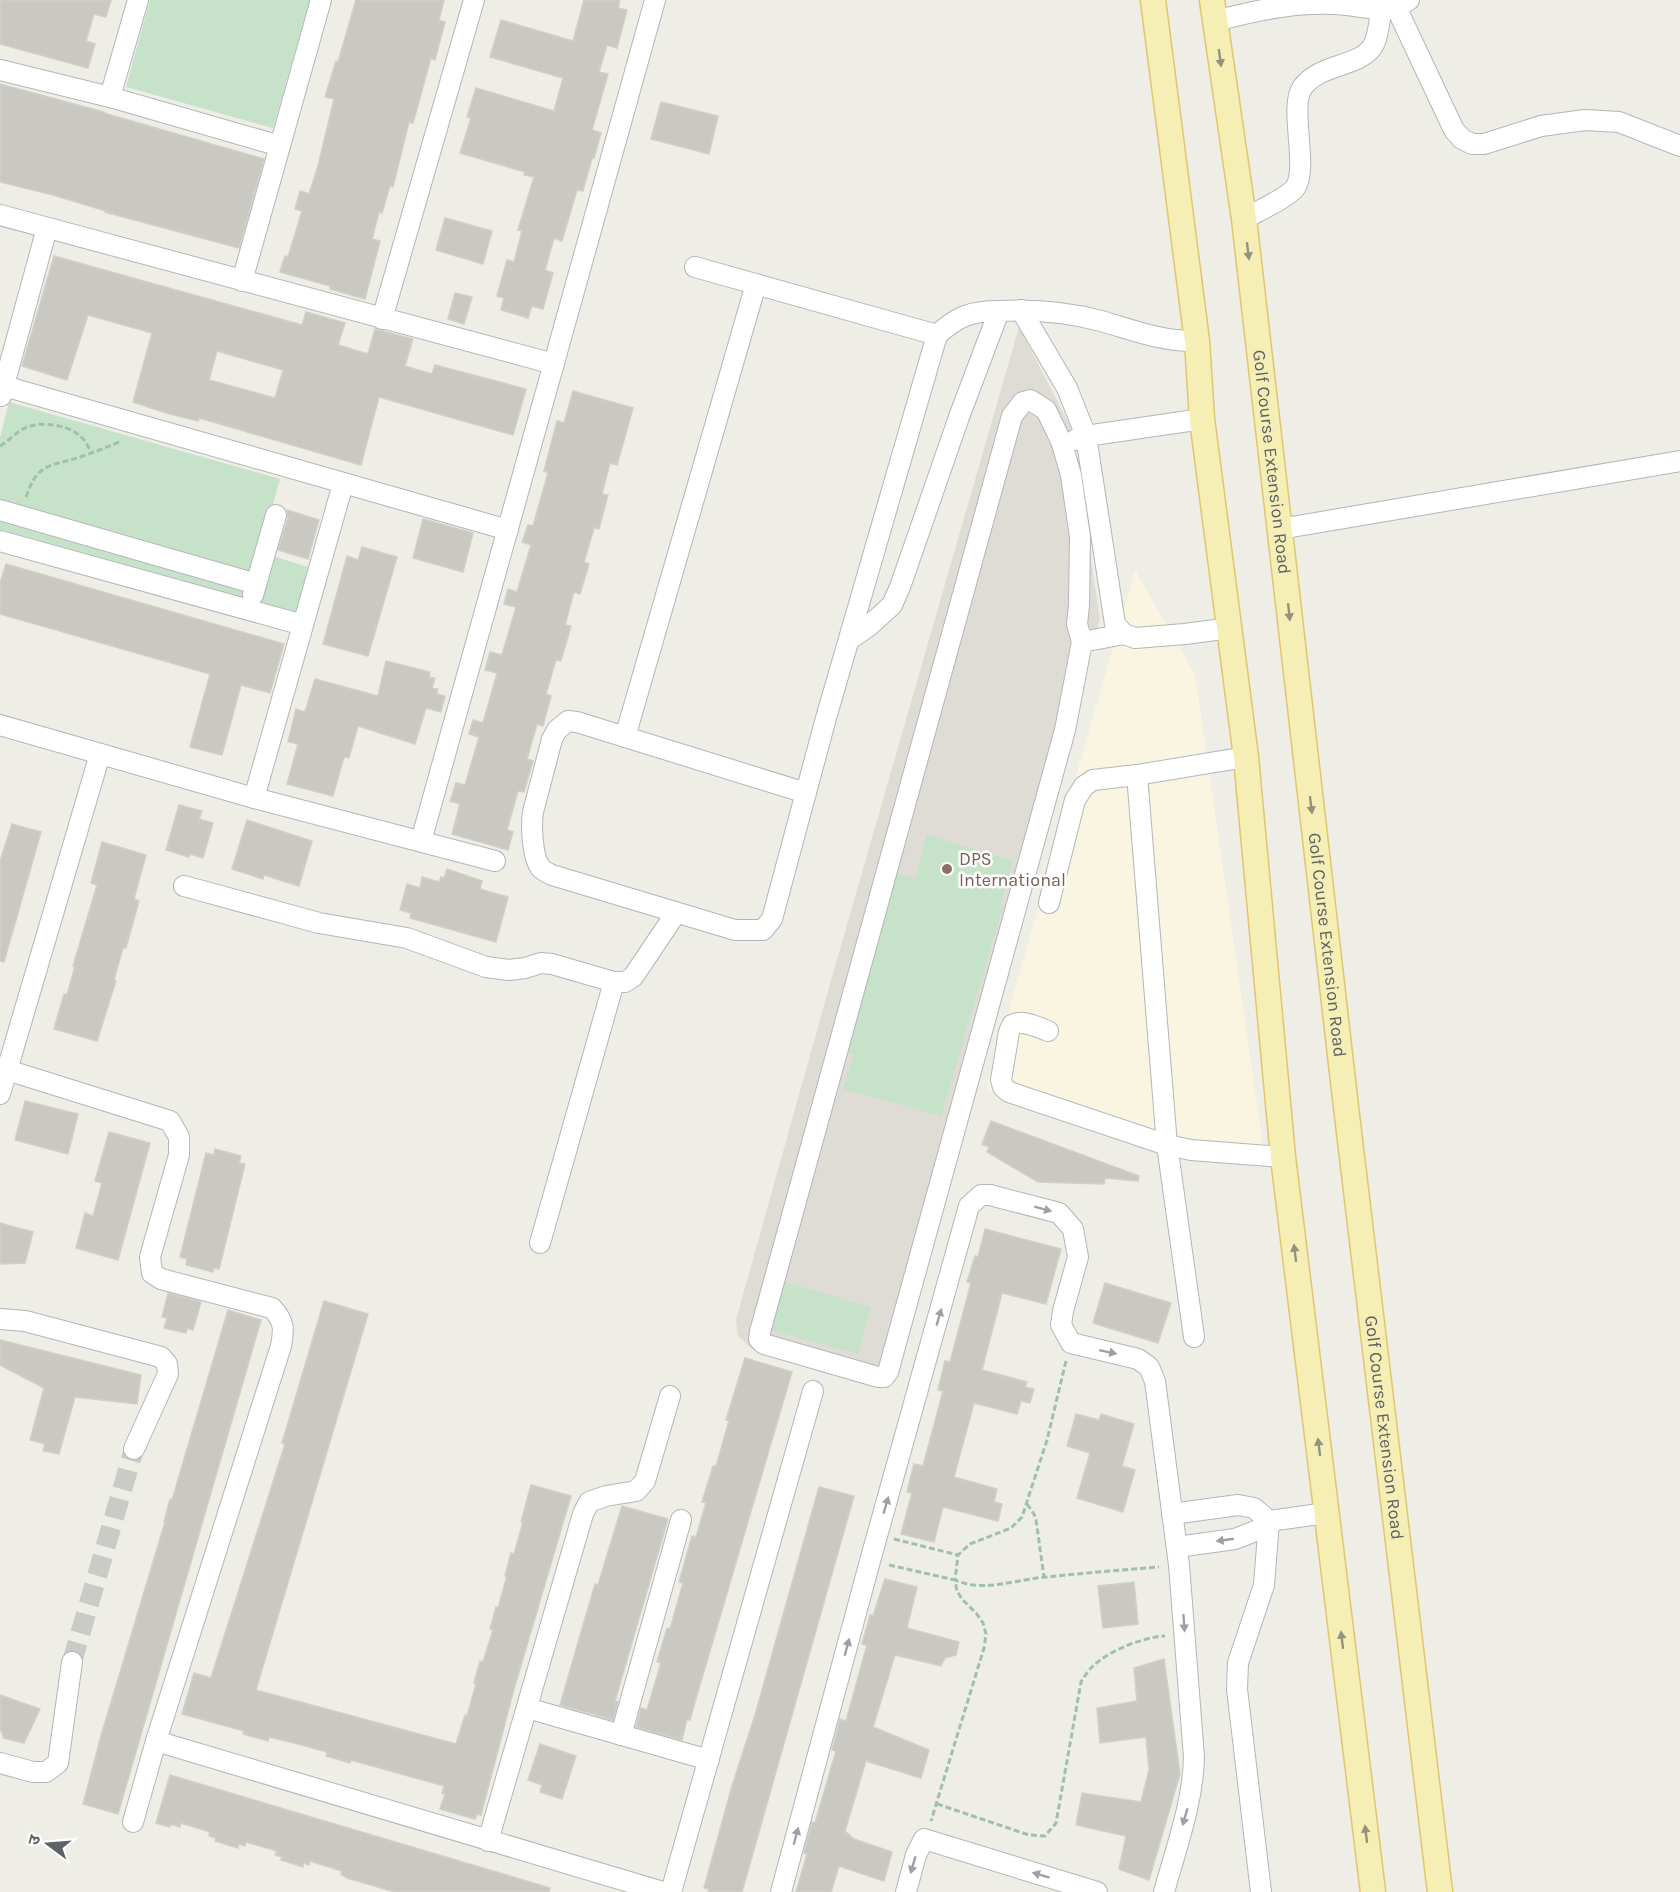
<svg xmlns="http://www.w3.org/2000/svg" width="1680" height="1892" viewBox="0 0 1680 1892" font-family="Karla,'Noto Sans Devanagari',sans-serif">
<rect width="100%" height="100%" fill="#eeede6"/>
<polygon fill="#faf5e0" points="1135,570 1195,674 1265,1159 1173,1139 986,1090"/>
<polygon fill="#dedcd5" points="1019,327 1070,426 1100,618 889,1389 753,1350 738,1336 736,1320 832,977"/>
<g fill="#c6e2c8">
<polygon points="150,0 310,0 273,128 126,87"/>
<polygon points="9,402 280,479 260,552 311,568 297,616 0,531 0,438"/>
<polygon points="927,835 1013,861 1000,905 1003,906 941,1116 843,1089 854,1054 843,1052 893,872 915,879"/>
<polygon points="779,1280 871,1307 858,1354 766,1329"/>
</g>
<g fill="#cac8c3" stroke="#d2cfc5" stroke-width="1.5" fill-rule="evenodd">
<polygon points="0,0 111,0 106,17 94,14 86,41 95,44 88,68 0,44"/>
<polygon points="356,0 444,0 439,20 445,22 435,60 431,58 413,123 409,122 393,187 390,186 382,213 379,212 372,239 380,241 365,299 330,289 330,286 280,272 285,256 288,257 302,211 295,209 300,191 309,194 318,166 334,99 325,97 336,61 338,62"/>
<polygon points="584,0 620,0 618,8 627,10 617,48 607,45 599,72 608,74 592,130 601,133 594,158 592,158 583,191 577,190 562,241 554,238 545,270 553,273 543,309 532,306 528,318 501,310 504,298 497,296 507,260 514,262 522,231 518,230 534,177 524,175 525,172 460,153 471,118 467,117 476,88 554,111 563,78 490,57 501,20 573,41"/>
<polygon points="0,84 104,112 104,113 264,159 239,248 105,212 106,211 53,195 0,182"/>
<polygon points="661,102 718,116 709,154 651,139"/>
<polygon points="445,218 492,231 483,264 436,250"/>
<path d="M54,256L302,325L306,312L345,323L338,345L368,354L375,329L413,339L405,366L432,374L435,365L526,389L513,435L379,397L361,465L199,418L198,421L166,413L133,402L152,333L88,315L67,380L22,366ZM217,351L283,370L275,398L209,380Z"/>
<polygon points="455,293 472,297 464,324 448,319"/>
<polygon points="573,391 633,408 617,465 610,463 602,494 608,495 599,529 594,528 584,562 589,564 580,594 574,592 565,625 571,626 561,661 556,660 546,694 551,696 543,726 537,724 527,759 533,761 524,792 518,791 507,830 513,832 508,850 452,834 460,804 450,801 456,783 465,785 479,737 469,734 473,720 483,723 497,673 485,670 490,652 502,655 516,607 504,604 508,589 517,592 531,545 522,542 528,525 533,526 548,473 544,471 557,421 564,423"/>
<polygon points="287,510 319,520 308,559 278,550 288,518"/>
<polygon points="423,519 473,533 463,572 413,558"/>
<polygon points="362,547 397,557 368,656 323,644 347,556 358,560"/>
<polygon points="6,564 284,644 270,693 241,685 222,755 190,747 210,674 0,614 0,583"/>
<polygon points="386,661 430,672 429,677 435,678 432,688 438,689 437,694 445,696 441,712 426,708 415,744 358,726 349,758 344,757 333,796 287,784 298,744 288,742 296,709 305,712 315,679 378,696"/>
<polygon points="179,805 202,811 199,819 213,823 203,858 190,854 189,857 166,850"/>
<polygon points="247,820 312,841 299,886 264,875 263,879 232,869"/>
<polygon points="12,824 41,832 4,962 0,961 0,861"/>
<polygon points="102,842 146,855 134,899 139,901 126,948 123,948 114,980 116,981 97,1041 54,1029 64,994 67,995 75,966 73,966 97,885 91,883"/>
<polygon points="447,869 482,881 480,889 508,897 496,942 410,918 411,913 400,910 407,884 420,888 422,877 439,882 441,877 444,878"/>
<polygon points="25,1101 78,1114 68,1154 15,1140"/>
<polygon points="991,1121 1139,1176 1138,1181 1105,1178 1104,1184 1038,1182 987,1152 989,1147 982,1144"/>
<polygon points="109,1132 150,1143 118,1260 76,1248 85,1213 93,1216 102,1183 95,1181"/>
<polygon points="215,1149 241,1156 239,1163 245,1164 219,1269 214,1268 213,1272 186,1265 187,1259 180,1257 206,1153 214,1155"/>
<polygon points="0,1223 33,1232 25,1263 0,1264"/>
<polygon points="985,1229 1061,1249 1046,1304 1002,1293 982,1370 1027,1382 1025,1387 1034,1389 1030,1403 1021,1401 1017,1414 974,1403 954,1477 997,1489 994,1502 1002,1504 998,1521 943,1507 934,1542 901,1534 912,1493 907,1492 914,1464 923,1466 943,1391 938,1390 945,1361 950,1362 971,1283 967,1282 975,1256 978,1257"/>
<polygon points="1105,1283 1171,1303 1158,1343 1093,1323"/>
<polygon points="168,1293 201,1302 193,1330 187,1328 186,1333 164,1328 167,1318 162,1317"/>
<polygon points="324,1301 368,1314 256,1690 456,1744 465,1715 467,1716 476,1684 474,1683 480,1661 483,1662 493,1630 490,1629 496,1607 498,1608 507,1576 505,1576 511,1553 514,1554 523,1522 521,1522 531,1485 571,1496 514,1689 481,1815 477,1814 475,1819 440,1809 445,1794 442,1793 444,1786 351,1760 350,1763 326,1756 327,1752 294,1743 269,1737 268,1741 243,1734 244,1731 182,1714 194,1673 211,1678 285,1444 282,1443"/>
<polygon points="228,1310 261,1320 118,1814 83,1804 101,1736 165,1522 164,1522 170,1499 172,1500"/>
<polygon points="0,1340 141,1375 137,1404 75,1397 59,1454 43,1451 45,1444 30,1440 44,1388 0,1365"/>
<polygon points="745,1358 792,1372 695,1702 690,1720 687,1719 682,1740 636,1727 641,1708 647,1710 661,1663 657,1662 667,1628 670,1629 683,1583 679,1582 692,1536 696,1537 706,1503 702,1502 713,1466 716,1466 729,1421 726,1420"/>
<polygon points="1076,1414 1099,1420 1101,1414 1134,1424 1122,1466 1135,1470 1123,1512 1077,1498 1090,1453 1067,1446"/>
<polygon points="819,1487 854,1496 742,1892 708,1892 709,1889 704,1888 732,1786 755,1715"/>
<polygon points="622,1506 668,1519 615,1701 618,1702 613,1720 560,1705 595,1584 598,1585"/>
<polygon points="885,1579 917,1587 907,1628 959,1642 956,1655 945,1658 941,1666 895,1655 873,1727 929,1750 921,1778 866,1761 845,1831 854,1839 892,1852 884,1881 839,1866 831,1892 796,1892 807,1854 804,1853 812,1822 815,1823 836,1751 832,1750 840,1719 846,1721 867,1645 862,1644 870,1615 873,1616"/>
<polygon points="1134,1582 1138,1624 1103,1628 1098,1586"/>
<polygon points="1164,1659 1180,1774 1149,1880 1119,1869 1126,1836 1076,1825 1082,1793 1141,1802 1149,1770 1146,1737 1100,1743 1097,1708 1137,1701 1134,1668"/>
<polygon points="0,1695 40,1709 24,1743 4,1738 0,1729"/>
<polygon points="540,1744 576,1756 562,1799 540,1792 542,1785 528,1780"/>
<polygon points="170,1775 550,1888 549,1892 395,1892 347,1878 341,1874 342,1871 310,1861 309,1865 303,1863 303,1867 281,1860 282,1857 275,1855 277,1851 246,1842 245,1846 239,1844 238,1848 215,1841 216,1838 209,1836 210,1832 181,1823 180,1827 171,1824 170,1827 156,1823"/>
</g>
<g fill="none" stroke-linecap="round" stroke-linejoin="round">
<polyline stroke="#cacac6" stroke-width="20" stroke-dasharray="20 10" stroke-linecap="butt" points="72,1662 134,1449"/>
<defs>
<g id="minor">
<polyline points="1396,7 1454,130 1462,139 1472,144 1484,144 1541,126 1585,120 1619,122 1680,146"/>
<path d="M1215,21C1258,10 1301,0 1347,5C1368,8 1390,13 1409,0"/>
<polyline points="0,70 110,97 280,146"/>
<polyline points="110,97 138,0"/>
<polyline points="0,215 554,364"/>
<path d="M1244,219C1256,212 1287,198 1295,188C1309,169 1289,108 1302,88C1320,62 1362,68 1374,44C1379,34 1379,19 1382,8"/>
<polyline points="695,267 937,335"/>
<polyline points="242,281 321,0"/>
<polyline points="1021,310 1067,388 1086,436 1115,624 1124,634 1135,638 1185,634 1230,628"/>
<polyline points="382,319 474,0"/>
<polyline points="4,386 508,530"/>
<polyline points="1,396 47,228"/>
<polygon points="1030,400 1046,410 1061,441 1071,475 1080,537 1079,605 1077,624 1082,642 1065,730 888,1372 884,1377 878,1377 764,1344 759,1339 760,1332 1012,416 1023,402"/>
<polyline points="1075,440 1086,436 1202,419"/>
<polyline points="0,510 256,584"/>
<polyline points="1280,529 1680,461"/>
<polyline points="0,541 303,625"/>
<polyline points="253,595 276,515"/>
<path d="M849,640L870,625L892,605L900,587L959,417L999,311C1034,309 1068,312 1101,321C1133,330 1163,342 1197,341"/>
<polyline points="1082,642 1124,634"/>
<polyline points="0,725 254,798 495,861"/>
<polyline points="625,737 756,284"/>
<polyline points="1137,775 1167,1145 1194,1337"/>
<path d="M806,793L577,722L568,721L557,730L552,739L533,812C531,824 532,856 540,867C543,871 548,873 552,875L735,930H763L772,919L826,718L937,335C958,316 971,311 999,311"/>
<polyline points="254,798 343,484"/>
<polyline points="421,841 655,0"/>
<polyline points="184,886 319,923 407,938 486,967 509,970 525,968 541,963 552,964 614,982 625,982 633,977 676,913"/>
<polyline points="1049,903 1075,800 1084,786 1093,780 1137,775 1246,757"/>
<path d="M1048,1031C1037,1027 1023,1019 1012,1025L1009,1032L1001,1080L1003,1087L1009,1092L1167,1145L1191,1150L1283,1157"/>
<path d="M7,1070L170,1121L179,1137V1155L150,1257L152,1273L161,1279L272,1308C285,1322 284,1329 281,1346L156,1741L133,1822"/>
<polyline points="0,1094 100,754"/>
<polyline points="540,1243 614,982"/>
<polyline points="0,1319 25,1321 161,1357 167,1364 168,1374 134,1449"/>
<polyline points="1172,1514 1238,1505 1254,1508 1269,1521 1264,1585 1238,1663 1237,1689 1261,1892"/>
<polyline points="1177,1547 1235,1539 1258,1530 1269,1521 1327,1513"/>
<polyline points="527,1708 709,1760"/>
<polyline points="621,1735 681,1520"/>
<polyline points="156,1741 663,1892"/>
<polyline points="0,1763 33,1772 46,1772 58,1763 72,1662"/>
<polyline points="488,1841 583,1514 589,1502 606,1496 636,1491 645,1481 670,1396"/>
<polyline points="671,1892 813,1391"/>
<path d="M781,1892L870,1561L969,1206L981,1195H990L1059,1213L1073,1229L1078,1257L1063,1311L1061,1325L1071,1343L1138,1359L1149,1367L1155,1381L1179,1565L1194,1757C1193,1803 1176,1848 1164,1892"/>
<polyline points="906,1892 916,1855 924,1839 1097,1892"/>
</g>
<g id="major">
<polyline points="1153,0 1197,341 1202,419 1246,757 1283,1157 1373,1892"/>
<path id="s1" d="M1212,0L1244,219L1346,1107L1440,1892"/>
</g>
</defs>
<use href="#minor" stroke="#b3b6b9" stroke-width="22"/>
<use href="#major" stroke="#e0c66d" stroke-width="27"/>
<g stroke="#9fc1ab" stroke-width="3" stroke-dasharray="6 3" stroke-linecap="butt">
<path d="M0,446C9,441 17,431 27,427C45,421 72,425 84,440C87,444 89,449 92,452"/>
<path d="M26,497C38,460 53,467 83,456C95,452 107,447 119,442"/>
<path d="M1066,1361L1047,1440L1022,1517L1011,1528L970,1544L958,1555L955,1580C984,1593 1017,1579 1047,1577C1084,1573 1122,1570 1159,1567"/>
<polyline points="1027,1504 1034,1514 1036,1520 1044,1577"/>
<polyline points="894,1539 958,1555"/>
<polyline points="889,1565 955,1580 957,1591 962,1599 976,1613 983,1623 986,1634 984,1648 931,1821"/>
<path d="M937,1804L1029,1835L1045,1836L1056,1823L1081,1682C1084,1677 1088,1671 1092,1667C1108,1651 1143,1637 1165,1636"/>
</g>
<use href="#minor" stroke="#fff" stroke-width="20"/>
<use href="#major" stroke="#f5eeb5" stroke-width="24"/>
</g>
<defs><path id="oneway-solid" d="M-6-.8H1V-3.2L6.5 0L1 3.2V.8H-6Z" transform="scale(1.5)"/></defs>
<g fill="#939281">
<use href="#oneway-solid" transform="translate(1220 58) rotate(82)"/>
<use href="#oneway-solid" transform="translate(1248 251) rotate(83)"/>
<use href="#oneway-solid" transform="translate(1289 612) rotate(84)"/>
<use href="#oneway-solid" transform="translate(1311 805) rotate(83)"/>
<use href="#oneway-solid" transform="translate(1295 1253) rotate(-97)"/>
<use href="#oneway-solid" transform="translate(1319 1447) rotate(-97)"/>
<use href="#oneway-solid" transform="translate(1342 1640) rotate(-97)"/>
<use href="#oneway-solid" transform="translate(1366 1834) rotate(-97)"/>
</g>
<g fill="#9ea0a3">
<use href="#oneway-solid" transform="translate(1043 1209) rotate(15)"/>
<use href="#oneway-solid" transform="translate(939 1317) rotate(-74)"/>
<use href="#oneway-solid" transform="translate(1108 1352) rotate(12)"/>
<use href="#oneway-solid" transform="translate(886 1505) rotate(-74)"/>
<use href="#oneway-solid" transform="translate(1225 1540) rotate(172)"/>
<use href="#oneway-solid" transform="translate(1184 1623) rotate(86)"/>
<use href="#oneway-solid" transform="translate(847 1647) rotate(-75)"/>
<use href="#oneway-solid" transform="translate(1185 1817) rotate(106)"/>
<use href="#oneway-solid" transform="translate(796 1836) rotate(-75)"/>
<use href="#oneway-solid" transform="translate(913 1865) rotate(106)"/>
<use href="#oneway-solid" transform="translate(1041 1875) rotate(-163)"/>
</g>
<circle fill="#8d6e63" stroke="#fff" stroke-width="2" cx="947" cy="869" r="6"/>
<g text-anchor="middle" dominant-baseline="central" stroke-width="5" stroke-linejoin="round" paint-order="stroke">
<g font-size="18" fill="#5e6165" stroke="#fff">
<text stroke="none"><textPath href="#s1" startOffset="466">Golf Course Extension Road</textPath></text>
<text stroke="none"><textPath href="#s1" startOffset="952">Golf Course Extension Road</textPath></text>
<text stroke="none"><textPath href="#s1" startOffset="1438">Golf Course Extension Road</textPath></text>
</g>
<g font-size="18" fill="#785e54" stroke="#fff" text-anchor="start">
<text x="959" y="859">DPS<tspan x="959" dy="21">International</tspan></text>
</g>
</g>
<g transform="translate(48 1844) rotate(286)" stroke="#ffffff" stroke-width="4.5" paint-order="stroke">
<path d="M0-4.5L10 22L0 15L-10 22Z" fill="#5e6165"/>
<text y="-9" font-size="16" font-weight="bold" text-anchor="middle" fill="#5e6165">उ</text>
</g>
</svg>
